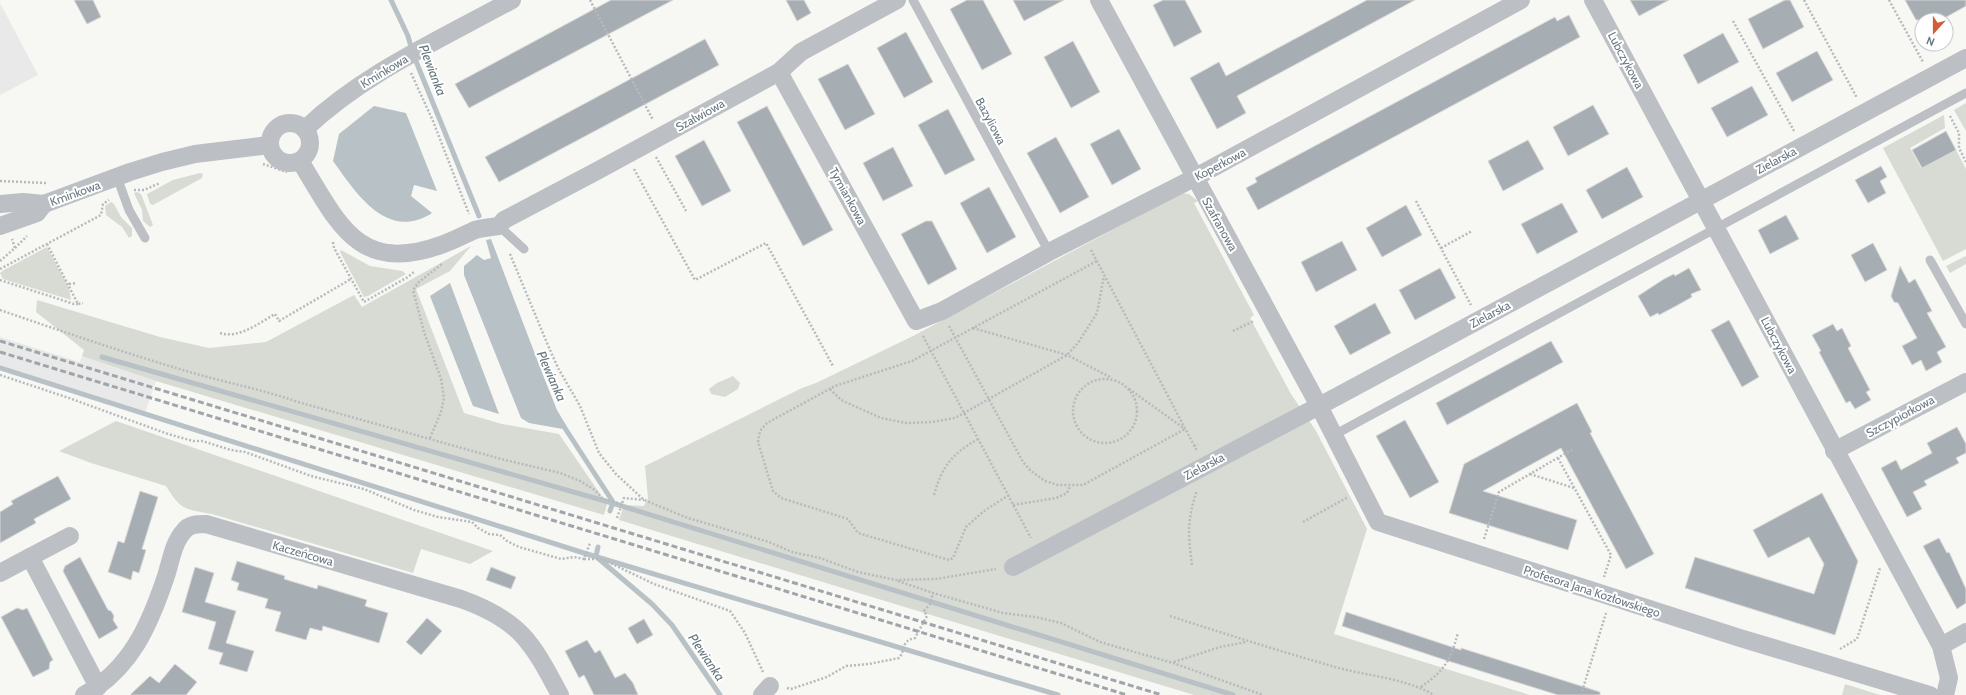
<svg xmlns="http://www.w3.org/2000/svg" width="1966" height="695" viewBox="0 0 1966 695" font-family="Cabin,sans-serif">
<rect width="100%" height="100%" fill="#f7f7f4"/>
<g fill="#e8e9e8">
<polygon points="0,3 38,75 0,95"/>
<polygon points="0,337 80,362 82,356 156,381 145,413 0,368"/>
</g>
<g fill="#d7dbd4">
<polygon points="1966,103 1966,131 1954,110"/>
<polygon points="1944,115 1945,128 1910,148 1921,168 1956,150 1966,169 1966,249 1943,261 1883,148"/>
<polygon points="200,173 203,174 202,178 153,205 150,204 147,194 173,180"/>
<polygon points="137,192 141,194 153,225 150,227 143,221 142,210 134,193"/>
<polygon points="1182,193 1189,194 1198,201 1194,203 1254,315 1250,318 1291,394 1316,431 1367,529 1334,634 1530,695 1194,695 619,520 624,505 644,506 648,498 645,466 802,388 816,383 913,336"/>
<polygon points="111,202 114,204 121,217 132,228 132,236 129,238 122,227 106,215 105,206"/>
<polygon points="471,246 450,271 416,289 464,413 502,424 559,434 607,504 604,515 156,381 82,356 84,350 36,312 37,300 160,337 209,348 266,342 354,295 362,307"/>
<polygon points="47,247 69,288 71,300 3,279 0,273 4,270"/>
<polygon points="341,250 370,266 402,271 406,274 368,296 364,297 340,252"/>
<polygon points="1966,256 1966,264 1950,273 1946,266"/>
<polygon points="733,376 740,383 738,389 725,397 711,394 709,389 717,383"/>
<path d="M116,421L493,551L470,564L421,549L413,573L212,514C184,509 181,510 166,486L91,463L59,451Z"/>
<polygon points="1845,684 1880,695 1842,695"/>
</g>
<g fill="#b8c2c6">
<path d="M374,106L406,113L437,191L414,185L411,196L432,213C387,242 356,193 333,161L339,134Z"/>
<polygon points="491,239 543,375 557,410 567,427 563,429 529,423 521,418 464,275 464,266 477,255 484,260 491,258 486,240"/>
<polygon points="450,283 499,414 473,406 430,296"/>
</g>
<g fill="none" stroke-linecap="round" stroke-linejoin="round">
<g stroke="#b8c2c6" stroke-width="5">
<polyline points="391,0 408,36 413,54 479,216"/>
<polyline points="102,357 612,503 1233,695"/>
<polyline points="0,368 587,554 1058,695"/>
<polyline points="561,422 613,502 610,511"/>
<polyline points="598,547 596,556 599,559 652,604 672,625 720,695"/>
</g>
</g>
<g fill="#a7aeb3" stroke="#d8d8d7">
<polygon points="74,0 93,0 101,17 87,24"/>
<polygon points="611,0 673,0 469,108 455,84"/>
<polygon points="786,0 804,0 811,13 797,21"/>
<polygon points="967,0 983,0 1012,54 982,70 950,9"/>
<polygon points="1013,0 1064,0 1024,21"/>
<polygon points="1163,0 1185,0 1202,32 1174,47 1153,5"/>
<polygon points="1367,0 1415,0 1237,96 1246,113 1217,129 1190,78 1219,62 1226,76"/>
<polygon points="1630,0 1669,0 1639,16"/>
<polygon points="1785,0 1790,0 1804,27 1763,49 1748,19"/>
<polygon points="1905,0 1966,0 1966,6 1941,20 1916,20"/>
<polygon points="1569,15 1580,37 1258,210 1246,188 1257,182 1255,178 1555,17 1557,21"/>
<polygon points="906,32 933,82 904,98 877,48"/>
<polygon points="1723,33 1739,62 1698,84 1683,55"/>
<polygon points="705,39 719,65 499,182 485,157"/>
<polygon points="1073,41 1100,92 1071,108 1044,57"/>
<polygon points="1817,51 1833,80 1792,102 1776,73"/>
<polygon points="848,64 875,114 845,130 818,79"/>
<polygon points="1752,86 1768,115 1727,137 1711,108"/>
<polygon points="1593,105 1609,134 1568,156 1553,127"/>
<polygon points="767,106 833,230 803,246 737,122"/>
<polygon points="948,109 975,160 945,175 918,125"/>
<polygon points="1119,129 1141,169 1112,185 1090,144"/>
<polygon points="1946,131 1956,150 1922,168 1912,150"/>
<polygon points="1056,137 1089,197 1060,213 1027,153"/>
<polygon points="704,140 731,191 702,206 675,156"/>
<polygon points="1528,140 1544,169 1503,191 1488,161"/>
<polygon points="893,147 913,186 883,201 863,163"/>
<polygon points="1881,166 1887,177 1880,181 1886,193 1868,203 1855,180"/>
<polygon points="1627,167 1643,197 1602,219 1586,190"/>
<polygon points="989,187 1016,237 987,253 960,203"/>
<polygon points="1562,203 1578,232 1537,254 1521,224"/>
<polygon points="1406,205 1422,235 1382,257 1366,228"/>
<polygon points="1786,215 1799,239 1770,254 1758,230"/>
<polygon points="926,221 932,221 957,269 928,285 901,234"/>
<polygon points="1342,241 1357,270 1316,292 1301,262"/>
<polygon points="1873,243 1887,270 1865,282 1851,255"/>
<polygon points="1900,266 1909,283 1915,279 1932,311 1927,313 1946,347 1937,352 1942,362 1926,371 1921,360 1912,365 1902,346 1917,338 1898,303 1894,302 1891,296"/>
<polygon points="1440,268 1456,298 1415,320 1399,290"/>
<polygon points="1689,268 1701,290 1691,294 1692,297 1676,306 1659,315 1658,313 1650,317 1638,296 1664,279 1674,274 1675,276"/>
<polygon points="1375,303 1391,333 1350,355 1334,326"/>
<polygon points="1729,320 1759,377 1742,387 1711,330"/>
<polygon points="1833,324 1837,331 1842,328 1851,346 1848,348 1870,390 1866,392 1871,400 1855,409 1850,401 1846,403 1819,352 1821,351 1812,335"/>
<polygon points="1551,341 1563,362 1447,425 1436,403"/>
<polygon points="1577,403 1592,432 1590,433 1654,554 1626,569 1561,448 1483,491 1577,520 1568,550 1449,513 1464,464"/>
<polygon points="1405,420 1439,482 1410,498 1376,436"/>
<polygon points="1957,427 1966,444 1966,453 1956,458 1959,463 1924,481 1927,485 1913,492 1922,509 1907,517 1881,468 1896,460 1901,470 1932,453 1927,443"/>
<polygon points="58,476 71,499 34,519 36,523 0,543 0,512 13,504 11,501"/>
<polygon points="140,491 158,497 142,549 146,550 139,573 133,571 131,580 108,572 118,541 124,543"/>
<polygon points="1822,493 1858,561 1835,635 1685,588 1695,557 1814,594 1824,564 1809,537 1768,558 1753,530"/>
<polygon points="1939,538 1947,553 1949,552 1966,589 1966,603 1957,609 1923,546"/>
<polygon points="80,557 108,610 111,611 114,616 113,620 118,628 99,639 63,571 65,566"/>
<polygon points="237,561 285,576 284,579 317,589 318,585 367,600 365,606 388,613 379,643 323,626 322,631 310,628 306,640 275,631 281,612 265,608 268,599 237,590 239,583 231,580"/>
<polygon points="195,567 214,573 205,602 236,611 226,643 254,651 247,672 219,664 223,653 208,649 216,622 182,612"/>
<polygon points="491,567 516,577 511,589 486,580"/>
<polygon points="17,608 23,610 27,608 53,660 50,662 49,669 33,677 1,617"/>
<polygon points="1346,612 1461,650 1461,648 1600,692 1600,695 1558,695 1445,660 1342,626"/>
<polygon points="427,618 442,631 421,655 406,642"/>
<polygon points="644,619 653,635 637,644 628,628"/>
<polygon points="587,640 595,653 600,650 615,678 625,673 633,683 638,695 594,695 584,675 579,678 565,651"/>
<polygon points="175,664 197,682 186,695 130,695 150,676 159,683"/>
</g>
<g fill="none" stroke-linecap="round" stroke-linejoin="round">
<g stroke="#b7babc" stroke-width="2.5" stroke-dasharray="2 2" stroke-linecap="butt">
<polyline points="590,0 653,120"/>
<polyline points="1804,0 1857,98"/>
<polyline points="1889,0 1923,62"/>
<polyline points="1733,21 1794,131"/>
<polyline points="411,73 433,121 469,214"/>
<polyline points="1950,116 1959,133 1959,148 1966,162"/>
<polyline points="656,157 686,211"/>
<polyline points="263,164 287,172"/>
<polyline points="634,169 695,280 766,243 833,366"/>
<polyline points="0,181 46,183"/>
<polyline points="134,190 144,190 160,183"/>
<polyline points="1416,201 1471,305"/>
<polyline points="333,242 334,248 364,302 408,277 415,271"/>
<polyline points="47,244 78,304 83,303"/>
<polyline points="15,248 27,236"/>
<polyline points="1441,248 1472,231"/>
<polyline points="1091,250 1197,451"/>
<polyline points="510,254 547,343 558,368 580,406 599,453 616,474 644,500 688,518 769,542 792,552 820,558 858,572 896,580 936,579 996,569"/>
<polyline points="0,261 15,248 12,239"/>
<polyline points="0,269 101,215 103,204 109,200"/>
<polyline points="0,280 74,304 78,304"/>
<polyline points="69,284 76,283"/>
<path d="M0,310C64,332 128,354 193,373C228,383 264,390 298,402L501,459L560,473L580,481L595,490L603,499L622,504"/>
<polyline points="949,326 1023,462 1031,471 1045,481 1058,485 1083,485 1185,429"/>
<polyline points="973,328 1067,355 1112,378"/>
<polyline points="1233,331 1254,321"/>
<path d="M220,333C239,339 259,323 275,314L279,321L351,279"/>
<polyline points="923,336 1031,538"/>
<polyline points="0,375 69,398 168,434 193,441 202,441 231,450 245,452 311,476 364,489 414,510 438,517 472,522 478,528 489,534 500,535 507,541 519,547 561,559 574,557 584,559 590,543"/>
<circle cx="1105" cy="411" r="32"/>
<polyline points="830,389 841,400 881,418 906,423 932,422 955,418 1067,355 1078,343 1097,313 1104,276"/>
<polyline points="1129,389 1185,429"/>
<polyline points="430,438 441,412 444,398 441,379 424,332 413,290 419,282 442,264"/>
<polyline points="1194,446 1198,444"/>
<polyline points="1558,458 1611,555 1604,577"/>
<polyline points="1530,474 1574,488"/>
<path d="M934,495C942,466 952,454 978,439"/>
<polyline points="1009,495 984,511 966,527 953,558 949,560 858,533 848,519 781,498 773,491 758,442 760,431 767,423 835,386 912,361 1097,261"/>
<polyline points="1013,505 1056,498 1067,493 1070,486"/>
<polyline points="617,518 624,498 644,500"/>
<polyline points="1303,522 1348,497"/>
<polyline points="1484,539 1499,492 1573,449"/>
<polyline points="584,559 602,559 654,584 730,611 745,633 763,672"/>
<path d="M1192,565C1188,534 1187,520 1197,490"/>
<polyline points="898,581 933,593 1003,613 1035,617 1061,623 1100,642 1173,663 1263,695"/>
<path d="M1170,616C1225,634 1280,651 1335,667C1367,676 1405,678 1434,695"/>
<polyline points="1840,649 1857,639 1880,568"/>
<polyline points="1174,662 1220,647 1246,642"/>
<path d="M1421,687C1445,670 1450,661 1458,633"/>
<path d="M787,688L791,689L827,677L846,666L869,664L899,658C906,650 900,641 915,638L927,616L924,611L930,604L933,593"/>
<polyline points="1581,695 1606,613"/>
</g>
<g stroke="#bcc0c4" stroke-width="9">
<polyline points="913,0 1049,252"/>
<polyline points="117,177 129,210 145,238"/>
<polyline points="499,226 524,249"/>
<polyline points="1930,260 1966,324"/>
<polyline points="1334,435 1966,93"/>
</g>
<g stroke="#bcc0c4" stroke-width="18">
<polyline points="1099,0 1319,406 1378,522 1740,638 1930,695"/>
<polyline points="1593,0 1941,646 1949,678 1945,695"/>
<polyline points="779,72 916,321 942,311 1049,252 1194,178 1521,0"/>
<circle cx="290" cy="143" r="20"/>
<path d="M305,129C364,73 441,39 512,0"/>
<path d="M300,161C338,222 357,275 441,245C453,241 464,235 475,230C482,228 491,227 499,226L504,220L595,172L779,72L801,52L897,0"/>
<polyline points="0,204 23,202 44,204 130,172 162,162 195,154 269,145"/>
<polyline points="0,226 37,213 44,204"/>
<polyline points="1834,451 1966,382"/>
<polyline points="30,557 70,536"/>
<polyline points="1013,567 1338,396 1966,58"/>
<polyline points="0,573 30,557 98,687"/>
<polyline points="1941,646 1966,632"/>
<path d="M84,695C131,669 150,624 166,576C171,561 173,543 184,531C189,524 198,524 206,524L461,599C520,620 532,642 560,695"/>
<polyline points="762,695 770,686"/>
</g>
<g stroke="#9fa5aa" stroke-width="3" stroke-dasharray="6 3" stroke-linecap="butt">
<polyline points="0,341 1162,695"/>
<polyline points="0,352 1127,695"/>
</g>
</g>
<g text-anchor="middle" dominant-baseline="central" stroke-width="4" stroke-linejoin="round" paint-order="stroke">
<g font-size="12" fill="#697782" stroke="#fff">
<text transform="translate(1626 60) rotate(62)">Lubczykowa</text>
<text transform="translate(384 71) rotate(-31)">Kminkowa</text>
<text transform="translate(700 115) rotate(-29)">Szałwiowa</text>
<text transform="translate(991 121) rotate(62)">Bazyliowa</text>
<text transform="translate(1776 160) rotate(-28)">Zielarska</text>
<text transform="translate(1220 164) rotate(-28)">Koperkowa</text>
<text transform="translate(75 193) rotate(-20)">Kminkowa</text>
<text transform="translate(848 196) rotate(61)">Tymiankowa</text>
<text transform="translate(1220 224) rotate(61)">Szafranowa</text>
<text transform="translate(1490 314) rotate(-28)">Zielarska</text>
<text transform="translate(1779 345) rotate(62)">Lubczykowa</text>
<text transform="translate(1900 416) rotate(-28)">Szczypiorkowa</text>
<text transform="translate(1204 466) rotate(-28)">Zielarska</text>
<text transform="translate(303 553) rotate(16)">Kaczeńcowa</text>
<text transform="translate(1592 591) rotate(18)">Profesora Jana Kozłowskiego</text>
</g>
<g font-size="13" font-style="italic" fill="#65777e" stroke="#fff">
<text transform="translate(433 70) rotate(69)">Plewianka</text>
<text transform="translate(552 376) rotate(66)">Plewianka</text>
<text transform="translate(707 657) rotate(56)">Plewianka</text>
</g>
</g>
<g transform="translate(1934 32) rotate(201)"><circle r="19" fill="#ffffff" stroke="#c3c9cd"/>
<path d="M0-3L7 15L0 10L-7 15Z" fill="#d15e3a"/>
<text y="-6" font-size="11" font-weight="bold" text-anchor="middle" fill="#697782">N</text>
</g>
</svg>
